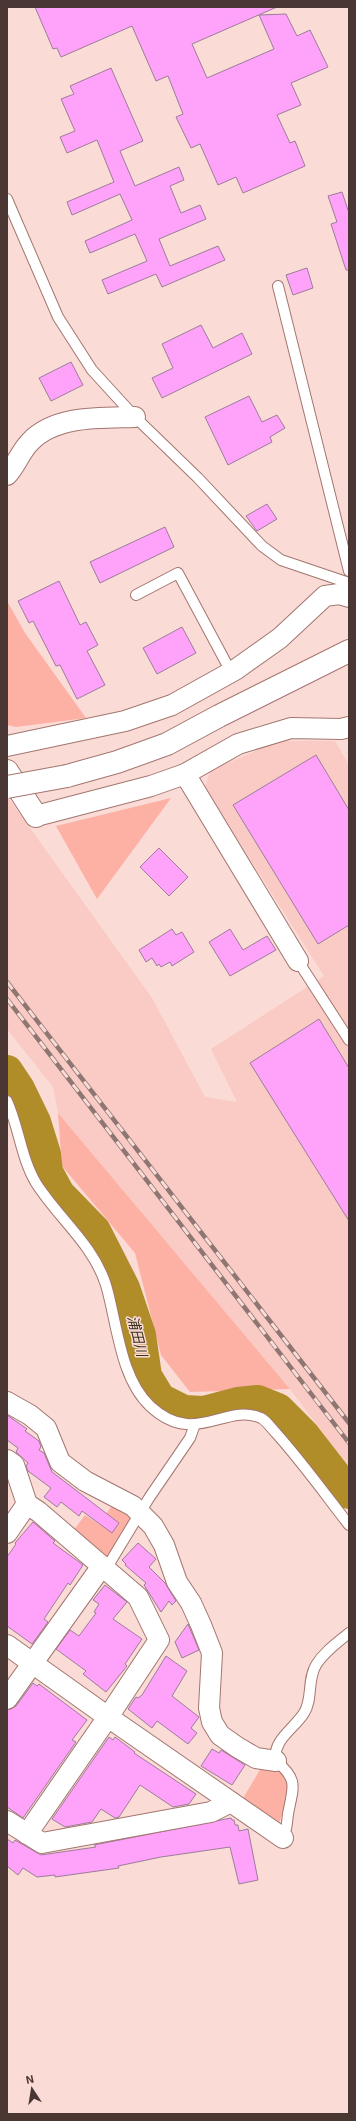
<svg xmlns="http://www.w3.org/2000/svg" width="356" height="2121" viewBox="0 0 356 2121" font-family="'Exo 2','Noto Sans JP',sans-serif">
<rect width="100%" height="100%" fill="#fadbd6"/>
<polygon fill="#facbc4" points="278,741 335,741 349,765 349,1467 290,1389 58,1113 53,1087 7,1029 7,796 152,998 205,1097 237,1102 211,1049 324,976 205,788 210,771"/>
<g fill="#fdb1a5">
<polygon points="7,601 25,633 86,718 16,727 7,725"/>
<polygon points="171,798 97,899 56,826"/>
<polygon points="58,1113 290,1389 190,1392 161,1355 135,1253 62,1166"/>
<polygon points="116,1500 136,1514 106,1560 73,1531 85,1515 99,1524"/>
<polygon points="264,1763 286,1777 290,1788 279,1824 242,1800"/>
</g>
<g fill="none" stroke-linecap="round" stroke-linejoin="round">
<polyline stroke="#b08d28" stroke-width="32" points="7,1071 19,1089 35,1122 45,1154 47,1172 59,1194 95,1231 124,1288 140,1335 146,1376 160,1399 184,1411 204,1412 238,1403 258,1401 278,1409 304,1435 349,1493"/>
</g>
<g fill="#fea3f9" stroke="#9c7c9a">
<polygon points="35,7 277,7 192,44 207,78 274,49 259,15 286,14 297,36 310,30 328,67 291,83 301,105 277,115 290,143 295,141 305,166 243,193 236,177 218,185 200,144 191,148 176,117 183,114 168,76 156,81 132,26 61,57 57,48 53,49"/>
<polygon points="111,68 143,141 120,151 135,186 179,167 184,180 170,186 181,213 200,205 206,219 159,239 170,266 218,246 225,260 162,287 156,274 108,294 102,280 147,261 135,234 90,253 85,241 132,220 120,194 72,215 67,202 114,182 97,140 67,153 60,137 75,131 61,99 74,94 70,86"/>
<polygon points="342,192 349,213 349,270 346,270 331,224 337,222 328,196"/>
<polygon points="307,268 313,288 293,295 286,275"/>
<polygon points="201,325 213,348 242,333 252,354 162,398 152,378 173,368 162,344"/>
<polygon points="71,362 83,385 51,401 39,378"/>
<polygon points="249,396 262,422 277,415 285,428 270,437 272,442 228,465 205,417"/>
<polygon points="267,504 277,519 257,531 246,516"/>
<polygon points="165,527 174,547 100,583 90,562"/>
<polygon points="59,581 80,625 86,622 98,645 87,651 105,685 77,699 60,665 56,666 33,621 29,623 18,601"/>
<polygon points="182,627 196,653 157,674 143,648"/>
<polygon points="316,755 349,810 349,925 318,944 233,805"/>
<polygon points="159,848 188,877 169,896 140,867"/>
<polygon points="172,929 176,935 182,932 194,952 172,966 170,962 161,967 159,964 157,966 152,958 146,962 139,950"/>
<polygon points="230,929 243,950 267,936 276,950 230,976 209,942"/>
<polygon points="319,1019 349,1068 349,1221 250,1063"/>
<polygon points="7,1415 27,1429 25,1431 39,1441 41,1447 39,1450 44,1453 52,1472 119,1523 112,1533 82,1511 79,1516 61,1502 57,1507 44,1497 51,1488 28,1471 26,1466 28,1463 16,1452 18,1448 7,1440"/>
<polygon points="33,1522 55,1541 53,1543 83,1565 70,1585 68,1583 44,1619 48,1622 32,1644 7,1626 7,1557 16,1544 15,1543"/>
<polygon points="138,1543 156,1559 149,1567 165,1583 176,1601 172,1605 169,1601 161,1612 144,1585 146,1583 125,1565 126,1564 122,1560"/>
<polygon points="105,1585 127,1602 113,1619 142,1639 125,1664 127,1666 106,1692 83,1674 86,1671 56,1649 70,1630 79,1636 96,1613 94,1612 99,1604 93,1600"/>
<polygon points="188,1624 199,1650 182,1658 175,1642"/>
<polygon points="166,1656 187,1671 172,1696 199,1717 191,1728 197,1733 188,1744 157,1721 152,1728 128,1709 136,1697 138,1698 142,1695"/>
<polygon points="33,1683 37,1686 39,1684 87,1720 72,1740 76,1742 23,1818 7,1807 7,1710 16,1706"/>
<polygon points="109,1737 113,1740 115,1737 135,1752 134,1753 196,1794 189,1804 173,1807 140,1785 119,1817 115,1818 101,1809 92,1822 65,1827 52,1819"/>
<polygon points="212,1749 219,1753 221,1750 245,1765 232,1785 201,1766"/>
<polygon points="231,1818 232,1820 234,1820 235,1825 238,1825 239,1831 248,1829 258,1880 239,1884 230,1847 161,1857 118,1866 119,1868 55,1877 55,1875 37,1877 23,1868 18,1875 7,1866 7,1839 13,1843 15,1840 41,1855 96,1847 94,1845"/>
</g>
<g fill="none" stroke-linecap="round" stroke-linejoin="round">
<defs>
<g id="lane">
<polyline points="7,199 58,317 92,370 135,417 198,478 262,546 281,560 349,583"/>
<polyline points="278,286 349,571"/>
<polyline points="136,595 178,573 231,672"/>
<polyline points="298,961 349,1040"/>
<path d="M7,1101C19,1127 21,1158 36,1183C58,1218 93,1244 106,1285C117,1322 120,1378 150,1406C195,1448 225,1402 261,1418C266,1420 272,1429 276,1433C302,1462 325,1494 349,1525"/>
<polyline points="106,1569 149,1498 190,1438 195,1424"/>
<path d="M283,1838C287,1830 287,1822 288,1814C293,1787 299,1780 276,1761C272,1740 294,1729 304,1713C313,1699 307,1680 316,1665C324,1652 337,1643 349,1633"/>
</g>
<g id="street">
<path d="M7,475C16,466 20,452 30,442C55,415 101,418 135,417"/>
<polyline points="7,746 125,721 172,705 235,670 280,638 325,596 339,594 349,597"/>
<polyline points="185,774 298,961"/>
<polyline points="36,816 151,786 185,774 238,744 291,728 341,729 349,727"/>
<polyline points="7,1402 30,1415 46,1428 60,1462 85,1481 133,1506 153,1526 164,1545 177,1582 191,1603 201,1625 212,1653 209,1708 212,1722 220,1735 237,1747 256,1758 276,1761"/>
<polyline points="7,1460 14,1465 27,1504 7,1533"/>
<polyline points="7,1645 108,1717 283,1838"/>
<polyline points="7,1699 102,1566"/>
<polyline points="7,1821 42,1843 211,1812 231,1802"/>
<polyline points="27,1834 108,1717 159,1640 138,1597 39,1512 27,1504"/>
</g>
<g id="secondary">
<polyline points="7,771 36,816"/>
<polyline points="67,776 117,762 167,744 219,716 349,651"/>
</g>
</defs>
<use href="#lane" stroke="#a3766f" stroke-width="12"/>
<use href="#street" stroke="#a3766f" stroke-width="22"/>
<use href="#secondary" stroke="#a3766f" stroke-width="24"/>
<use href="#lane" stroke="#fff" stroke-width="10"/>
<use href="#street" stroke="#fff" stroke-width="20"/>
<use href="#secondary" stroke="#fff" stroke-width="22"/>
<defs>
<g id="rail">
<polyline points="7,982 349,1423"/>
<polyline points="7,999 349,1443"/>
</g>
</defs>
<use href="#rail" stroke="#8e7672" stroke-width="4.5"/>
<use href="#rail" stroke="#fadbd6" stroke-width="3" stroke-dasharray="9" stroke-linecap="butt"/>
<defs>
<polyline id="secondary-bridge" points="7,787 67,776"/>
</defs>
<use href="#secondary-bridge" stroke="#a3766f" stroke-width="24" stroke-linecap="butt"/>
<use href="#secondary-bridge" stroke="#fff" stroke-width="22"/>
</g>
<g text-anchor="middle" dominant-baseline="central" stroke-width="3" stroke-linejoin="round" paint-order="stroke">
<g font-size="14" font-style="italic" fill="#38301b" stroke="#fadbd6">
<text transform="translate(138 1336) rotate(76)">浦田川</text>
</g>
</g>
<rect width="356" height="2121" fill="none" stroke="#4a3733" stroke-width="16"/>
<g transform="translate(32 2089) rotate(348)" stroke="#fadbd6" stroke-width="3" paint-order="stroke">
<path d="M0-3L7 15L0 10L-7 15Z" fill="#4a3733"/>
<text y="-6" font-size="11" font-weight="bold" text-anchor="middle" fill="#4a3733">N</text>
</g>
</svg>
